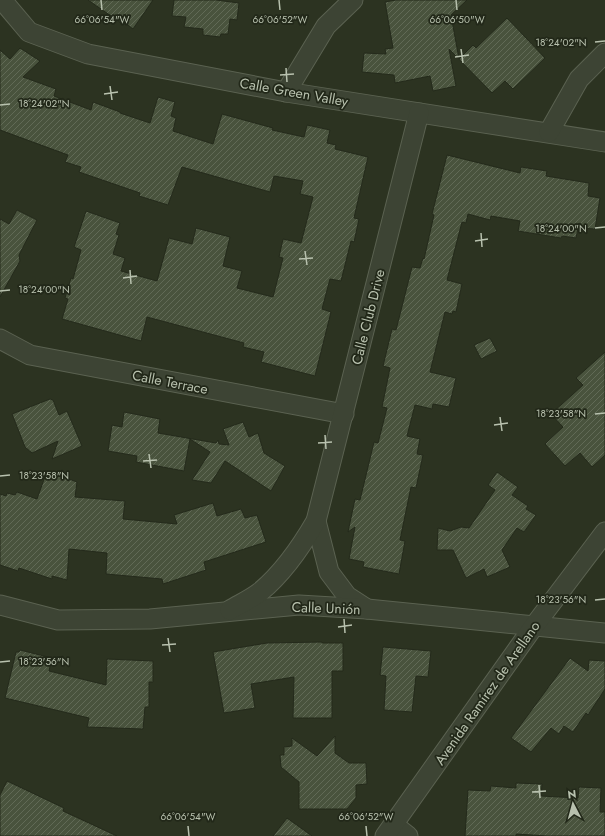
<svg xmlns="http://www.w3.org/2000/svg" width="605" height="836" viewBox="0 0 605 836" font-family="Jost,sans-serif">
<defs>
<pattern id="building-hatch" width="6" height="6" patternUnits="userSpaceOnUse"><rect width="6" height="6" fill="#49533d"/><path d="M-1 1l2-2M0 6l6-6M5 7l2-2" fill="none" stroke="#616a56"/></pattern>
</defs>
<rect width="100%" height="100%" fill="#2c3321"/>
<g fill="url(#building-hatch)" stroke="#242a1b">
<polygon points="88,0 153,0 133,29 125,23 124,25"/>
<polygon points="174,0 216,0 239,3 237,20 230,19 228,34 221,34 220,37 203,35 203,29 184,27 186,17 172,16"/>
<polygon points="396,0 467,0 451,15 459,59 473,45 476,48 507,18 545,58 513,89 505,81 492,93 449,49 456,86 433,91 430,76 395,83 394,75 362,72 364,53 386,54 385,49 393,48 385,2"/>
<polygon points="20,48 40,61 23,77 56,89 54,96 91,110 93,102 120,112 120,113 150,123 158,97 175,102 171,116 176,118 173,131 213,144 222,114 273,128 272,130 304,137 307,125 330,130 327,143 336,145 335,149 368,157 354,218 359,219 354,242 351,241 341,281 330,279 322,309 331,312 315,376 261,362 264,352 243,347 244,343 147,317 141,341 62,319 68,299 65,298 71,278 73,279 81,250 74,247 86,211 120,223 116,234 119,235 113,254 125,258 121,271 157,281 169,238 192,244 196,228 230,237 223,266 242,271 237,288 273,297 283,258 279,257 283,239 301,243 313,197 300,194 303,181 274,176 270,192 182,167 168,205 139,196 140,193 79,172 81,167 65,162 68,155 0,130 0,50 10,59"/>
<polygon points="447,155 520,173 521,167 547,171 546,176 589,183 588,196 600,198 595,229 578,228 576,238 562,236 561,238 518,231 520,221 491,216 490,220 468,214 466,223 462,222 447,280 462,284 456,312 453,311 452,314 445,312 430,372 456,378 449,407 433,404 432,409 415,405 407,436 420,439 417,454 423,455 416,488 411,487 400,540 405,541 399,574 363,567 364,562 349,559 355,527 348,532 355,499 360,500 374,442 378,443 387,408 382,407 390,368 383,366 392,329 396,330 412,267 420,268 423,258 424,259 434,215 432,214"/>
<polygon points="17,210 37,220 19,255 20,261 0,297 0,219 9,224"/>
<polygon points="490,338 497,351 481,359 474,345"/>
<polygon points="605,352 605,455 592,467 580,453 565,466 545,444 563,427 551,414 583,385 576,378"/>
<polygon points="50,399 53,400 59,415 67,411 82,446 52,459 58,441 32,453 25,447 12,414"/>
<polygon points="124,412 160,419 158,433 216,443 218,440 219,444 229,445 223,429 243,422 249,437 258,433 264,453 285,466 271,491 225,461 211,483 192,480 210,452 190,439 184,471 136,462 137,456 108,451 112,425 122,427"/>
<polygon points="47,471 77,482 75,497 125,501 123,519 177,524 174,515 213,503 217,516 241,509 245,518 257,515 266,542 204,562 206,570 163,584 162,579 106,574 107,553 69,549 67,580 52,576 52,579 19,568 18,571 0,565 0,494 6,496 7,493 15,495 17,492 37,499"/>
<polygon points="497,472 518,487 512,495 528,506 526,509 536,515 524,532 517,528 502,550 510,567 487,577 484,569 466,578 453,550 437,550 438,528 450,531 461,527 469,528 495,490 488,485"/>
<polygon points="322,642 322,643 343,643 343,671 332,671 332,718 293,718 294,677 251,684 255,708 224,713 213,652 267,643"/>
<polygon points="383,647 431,651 428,677 416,676 412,712 384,710 386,676 380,675"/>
<polygon points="20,650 52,658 49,671 106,685 107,659 153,661 153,682 149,682 149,707 145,707 143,729 87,727 89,718 5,698 16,652 19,652"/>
<polygon points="570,658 588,671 589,660 605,661 605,689 588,715 586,713 573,732 564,726 559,734 551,728 531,752 511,738"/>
<polygon points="335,736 335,753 349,763 366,763 367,784 356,785 356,798 347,809 299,809 299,782 281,767 280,755 284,755 284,747 292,746 292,738 317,756"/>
<polygon points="7,781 64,808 63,811 117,836 0,836 0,795"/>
<polygon points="516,783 542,784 541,796 578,798 579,787 601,788 600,812 605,812 605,836 547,836 516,834 516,836 465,836 468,790 490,791 491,786 516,788"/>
<polygon points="287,818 312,836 273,836"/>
</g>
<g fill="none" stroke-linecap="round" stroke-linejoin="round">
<defs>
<g id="minor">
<polyline points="2,0 29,32 88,54 286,92 605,142"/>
<polyline points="286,92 326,26 353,0"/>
<polyline points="549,132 579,79 605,53"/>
<polyline points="0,339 30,355 344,414"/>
<polyline points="316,521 329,572 347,596 367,609"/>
<polyline points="0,605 58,620 150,619 299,605 367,609 605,633"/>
<path d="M230,610C240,604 251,599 260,592C283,573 301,547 316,521L419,113"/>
<polyline points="394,825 408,836"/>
<polyline points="385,836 534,626 605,532"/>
</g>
</defs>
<use href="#minor" stroke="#5b6251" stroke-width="21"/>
<use href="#minor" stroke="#3d4434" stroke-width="19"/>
</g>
<path fill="none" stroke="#b8c1ae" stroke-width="1.5" d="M101,0L102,10M279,0L280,10M456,0L457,10M595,42L605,41M461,49L463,63M455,57L469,55M286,68L287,82M280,75L294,74M110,86L112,100M104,94L118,92M0,105L10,104M595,228L605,227M481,233L482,247M475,241L488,239M305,251L307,265M299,259L313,258M130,270L131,284M123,278L137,276M0,291L10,290M595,414L605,413M500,417L502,431M494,425L508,423M325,435L326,449M318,443L332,442M149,454L151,468M143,461L157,460M0,476L10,475M595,600L605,599M344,619L345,633M338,627L352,625M168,638L170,652M162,645L176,644M0,662L10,661M539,785L540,798M532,792L546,791M188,826L189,836M366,826L367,836"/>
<g text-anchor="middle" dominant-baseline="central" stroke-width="3.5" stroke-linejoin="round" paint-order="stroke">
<g font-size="14" fill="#b8c1ae" stroke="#222819">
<text transform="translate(294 92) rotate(10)">Calle Green Valley</text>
<text transform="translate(368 317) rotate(-76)">Calle Club Drive</text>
<text transform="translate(170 382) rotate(11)">Calle Terrace</text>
<text transform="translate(326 608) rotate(2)">Calle Unión</text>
<text transform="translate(487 693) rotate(-55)">Avenida Ramírez de Arellano</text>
</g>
</g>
<g font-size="10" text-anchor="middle" fill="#b8c1ae" stroke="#222819" stroke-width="3.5" stroke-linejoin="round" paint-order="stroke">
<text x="102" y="23">66°06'54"W</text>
<text x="280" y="23">66°06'52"W</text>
<text x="457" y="23">66°06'50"W</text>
<text x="561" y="46">18°24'02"N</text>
<text x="44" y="107">18°24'02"N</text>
<text x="561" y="232">18°24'00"N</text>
<text x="44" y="293">18°24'00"N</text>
<text x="561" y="417">18°23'58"N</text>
<text x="44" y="479">18°23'58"N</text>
<text x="561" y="603">18°23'56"N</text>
<text x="44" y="665">18°23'56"N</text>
<text x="188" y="820">66°06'54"W</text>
<text x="366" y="820">66°06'52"W</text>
</g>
<g transform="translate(573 804) rotate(354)" stroke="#222819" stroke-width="3" paint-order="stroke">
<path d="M0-3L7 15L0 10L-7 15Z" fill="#b8c1ae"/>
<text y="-6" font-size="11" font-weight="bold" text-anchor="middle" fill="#b8c1ae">N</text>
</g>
</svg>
